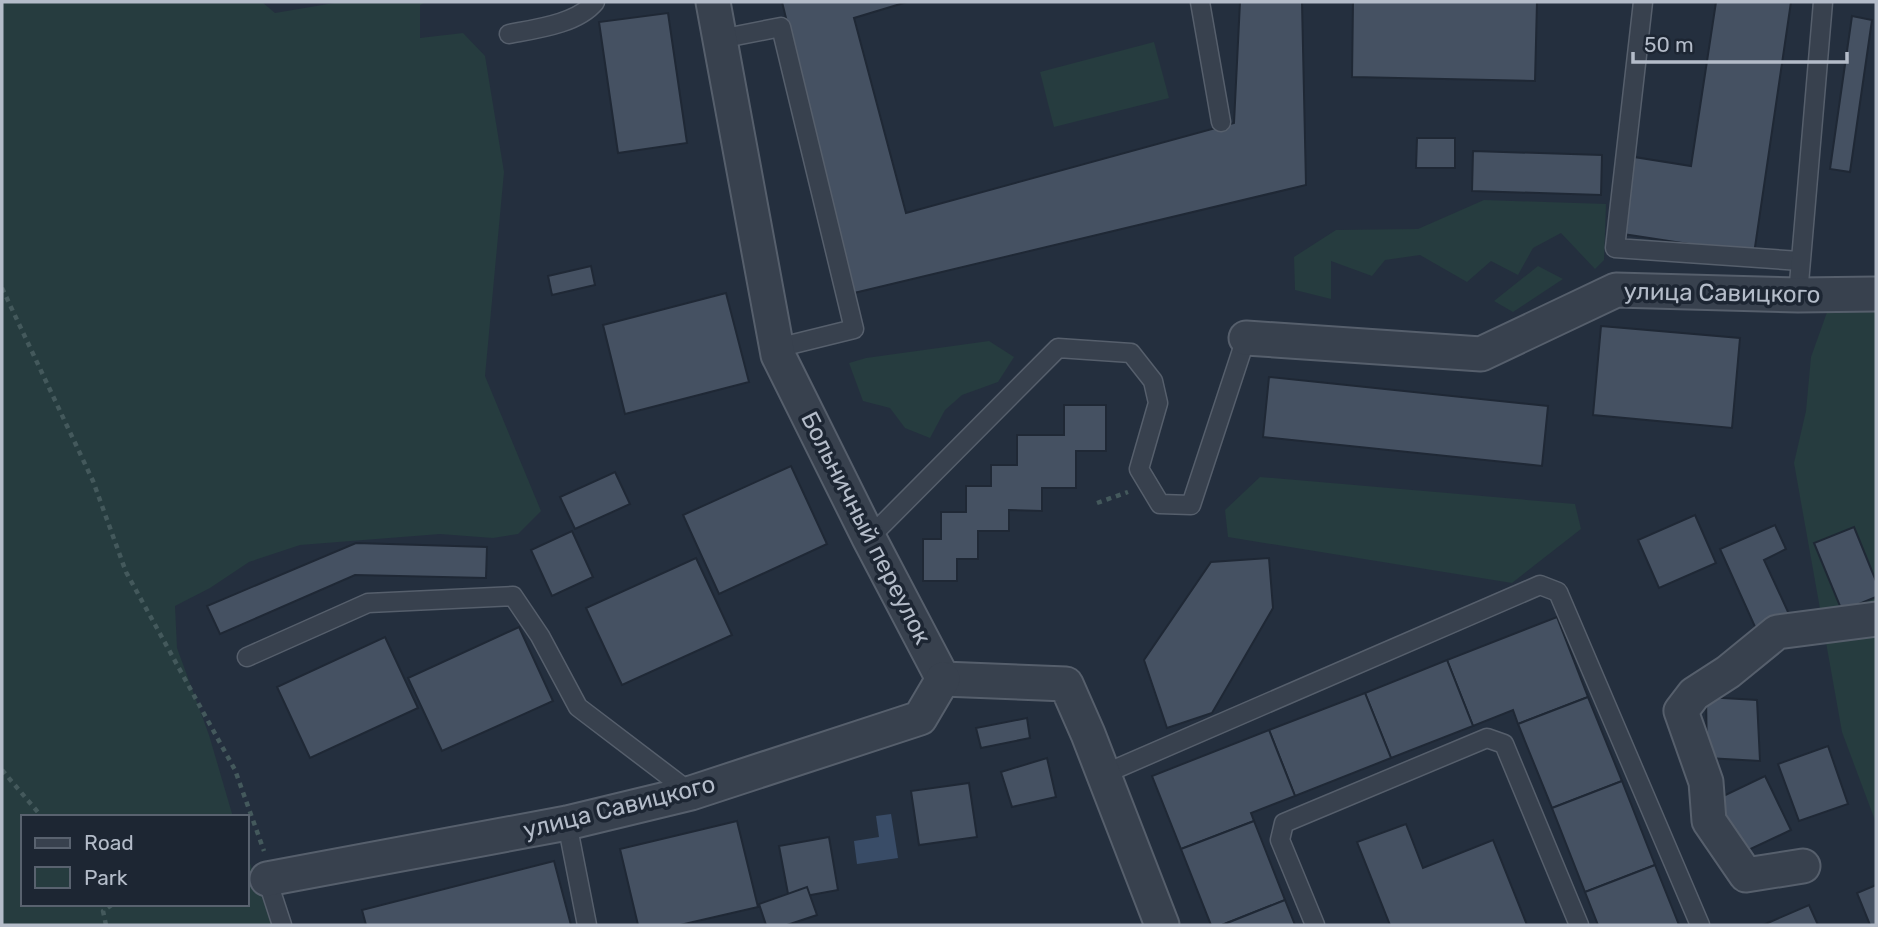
<svg xmlns="http://www.w3.org/2000/svg" width="1878" height="927" viewBox="0 0 1878 927" font-family="Rubik,sans-serif">
<rect width="100%" height="100%" fill="#242f3e"/>
<g fill="#263c3f">
<polygon points="2,2 262,2 275,13 340,2 426,2 420,5 420,38 463,33 485,56 504,172 485,376 541,511 518,534 493,538 440,534 300,545 249,562 210,588 175,606 177,648 209,735 233,817 23,817 23,904 247,904 247,855 272,925 2,925"/>
<polygon points="1154,42 1169,98 1054,127 1040,72"/>
<polygon points="1484,200 1606,204 1604,260 1595,269 1561,233 1533,248 1518,275 1491,261 1467,282 1420,255 1385,260 1372,276 1331,261 1331,299 1295,290 1294,257 1336,230 1418,229"/>
<polygon points="1538,266 1563,279 1513,312 1494,301"/>
<polygon points="1840,276 1876,293 1876,823 1842,732 1794,463 1806,411 1811,357"/>
<polygon points="989,341 1014,357 998,382 962,395 945,410 930,438 905,428 890,408 863,401 849,363 866,358"/>
<polygon points="1260,477 1575,504 1581,529 1512,583 1228,537 1225,510"/>
</g>
<polygon fill="#394c67" points="891,814 898,858 857,864 854,841 879,837 876,816"/>
<g fill="#455162" stroke="#1f2835" stroke-width="2">
<polygon points="782,2 907,2 854,18 906,213 1234,123 1240,2 1302,2 1306,185 854,293"/>
<polygon points="1353,2 1537,2 1535,81 1352,77"/>
<polygon points="1716,2 1791,2 1754,254 1623,234 1634,157 1691,166"/>
<polygon points="668,13 687,143 618,153 599,22"/>
<polygon points="1852,16 1872,20 1850,172 1830,169"/>
<polygon points="1417,138 1455,138 1455,168 1416,168"/>
<polygon points="1473,151 1602,155 1601,195 1472,191"/>
<polygon points="591,266 595,285 552,295 548,276"/>
<polygon points="726,293 749,382 625,414 603,325"/>
<polygon points="1601,326 1740,338 1732,428 1593,415"/>
<polygon points="1269,377 1548,406 1542,466 1263,437"/>
<polygon points="1064,405 1106,405 1106,451 1076,451 1076,488 1042,488 1042,511 1009,510 1009,531 978,531 978,559 957,559 957,581 923,581 923,539 941,539 941,512 966,512 966,486 991,486 991,465 1017,465 1017,435 1064,435"/>
<polygon points="791,466 827,544 719,594 683,515"/>
<polygon points="615,472 630,504 575,529 560,497"/>
<polygon points="1695,515 1716,563 1659,588 1638,540"/>
<polygon points="1775,525 1786,549 1764,560 1789,614 1756,629 1720,549"/>
<polygon points="1854,527 1876,581 1876,597 1842,611 1814,543"/>
<polygon points="572,531 593,577 552,596 531,550"/>
<polygon points="356,543 487,547 486,578 355,575 220,634 207,606"/>
<polygon points="696,558 732,635 622,685 586,608"/>
<polygon points="1269,558 1273,608 1212,713 1167,728 1144,660 1211,562"/>
<polygon points="1557,617 1588,697 1518,724 1513,710 1473,726 1447,660"/>
<polygon points="519,627 553,701 442,751 408,678"/>
<polygon points="385,637 418,708 310,758 277,687"/>
<polygon points="1447,660 1473,726 1391,758 1365,693"/>
<polygon points="1365,693 1391,758 1295,796 1269,730"/>
<polygon points="1588,697 1622,781 1552,808 1518,724"/>
<polygon points="1706,697 1757,700 1760,761 1707,758"/>
<polygon points="1027,718 1030,738 981,748 976,728"/>
<polygon points="1269,730 1295,796 1251,813 1254,821 1181,849 1152,776"/>
<polygon points="1828,746 1848,804 1799,821 1778,764"/>
<polygon points="1047,758 1056,797 1012,807 1001,772"/>
<polygon points="1765,776 1791,830 1742,853 1717,799"/>
<polygon points="1622,781 1655,865 1585,892 1552,808"/>
<polygon points="969,783 977,837 919,845 911,791"/>
<polygon points="737,821 758,907 680,925 638,925 620,849"/>
<polygon points="1254,821 1285,900 1222,925 1211,925 1181,849"/>
<polygon points="1406,824 1423,868 1493,840 1527,925 1390,925 1357,842"/>
<polygon points="829,837 838,890 789,899 779,846"/>
<polygon points="554,861 571,925 366,925 362,910"/>
<polygon points="1655,865 1679,925 1598,925 1585,892"/>
<polygon points="1876,885 1876,925 1870,925 1857,893"/>
<polygon points="807,887 817,915 787,925 766,925 759,904"/>
<polygon points="1285,900 1295,925 1222,925"/>
<polygon points="1809,905 1818,925 1763,925"/>
</g>
<g fill="none" stroke-linecap="round" stroke-linejoin="round">
<defs>
<g id="service">
<polyline points="1200,2 1221,122"/>
<polyline points="1643,2 1615,248 1800,261"/>
<path d="M509,34C535,29 577,24 595,2"/>
<polyline points="720,39 781,27 854,329 777,348"/>
<polyline points="1798,295 1823,2"/>
<polyline points="869,538 1058,348 1131,353 1153,381 1158,403 1139,469 1160,504 1191,505 1246,338"/>
<polyline points="247,657 368,603 513,596 540,636 578,707 691,793"/>
<polyline points="1104,774 1540,585 1558,592 1700,925"/>
<polyline points="567,823 587,925"/>
<polyline points="267,879 282,925"/>
<polyline points="1315,925 1280,840 1284,823 1487,738 1504,744 1579,925"/>
</g>
<g id="minor">
<polyline points="713,2 778,355 869,538 943,679"/>
<polyline points="1246,338 1481,354 1616,290 1798,295 1876,294"/>
<polyline points="943,679 1066,684 1088,734 1162,925"/>
<polyline points="1803,866 1746,875 1709,821 1706,782 1681,711 1694,694 1728,672 1777,632 1876,619"/>
<polyline points="267,879 567,823 691,793 920,718 943,679"/>
</g>
</defs>
<use href="#service" stroke="#565f6c" stroke-width="21"/>
<use href="#minor" stroke="#565f6c" stroke-width="37"/>
<g stroke="#44595c" stroke-width="4.5" stroke-dasharray="5 5" stroke-linecap="butt">
<polyline points="2,288 93,481 126,572 235,770 264,851"/>
<polyline points="1097,503 1128,492"/>
<polyline points="2,770 42,817"/>
<polyline points="106,925 103,911 113,904"/>
</g>
<use href="#service" stroke="#38414e" stroke-width="18"/>
<use href="#minor" stroke="#38414e" stroke-width="33"/>
</g>
<g text-anchor="middle" dominant-baseline="central" stroke-width="7" stroke-linejoin="round" paint-order="stroke">
<g font-size="24" fill="#b4bcc9" stroke="#1d2633">
<text transform="translate(1722 293) rotate(1)">улица Савицкого</text>
<text transform="translate(866 528) rotate(63)">Больничный переулок</text>
<text transform="translate(619 807) rotate(-14)">улица Савицкого</text>
</g>
</g>
<rect width="1878" height="927" fill="none" stroke="#b4bcc9" stroke-width="7"/>
<rect x="21" y="815" width="228" height="91" fill="#1d2633" stroke="#59626f" stroke-width="2"/>
<rect x="35" y="838" width="35" height="10" fill="#38414e" stroke="#59626f" stroke-width="2"/>
<text x="84" y="850" font-size="21" fill="#b4bcc9">Road</text>
<rect x="35" y="867" width="35" height="21" fill="#263c3f" stroke="#59626f" stroke-width="2"/>
<text x="84" y="885" font-size="21" fill="#b4bcc9">Park</text>
<path d="M1633 52v10h214v-10" fill="none" stroke="#b4bcc9" stroke-width="3.5"/>
<text x="1644" y="52" font-size="21" fill="#b4bcc9" stroke="#1d2633" stroke-width="5" paint-order="stroke">50 m</text>
</svg>
